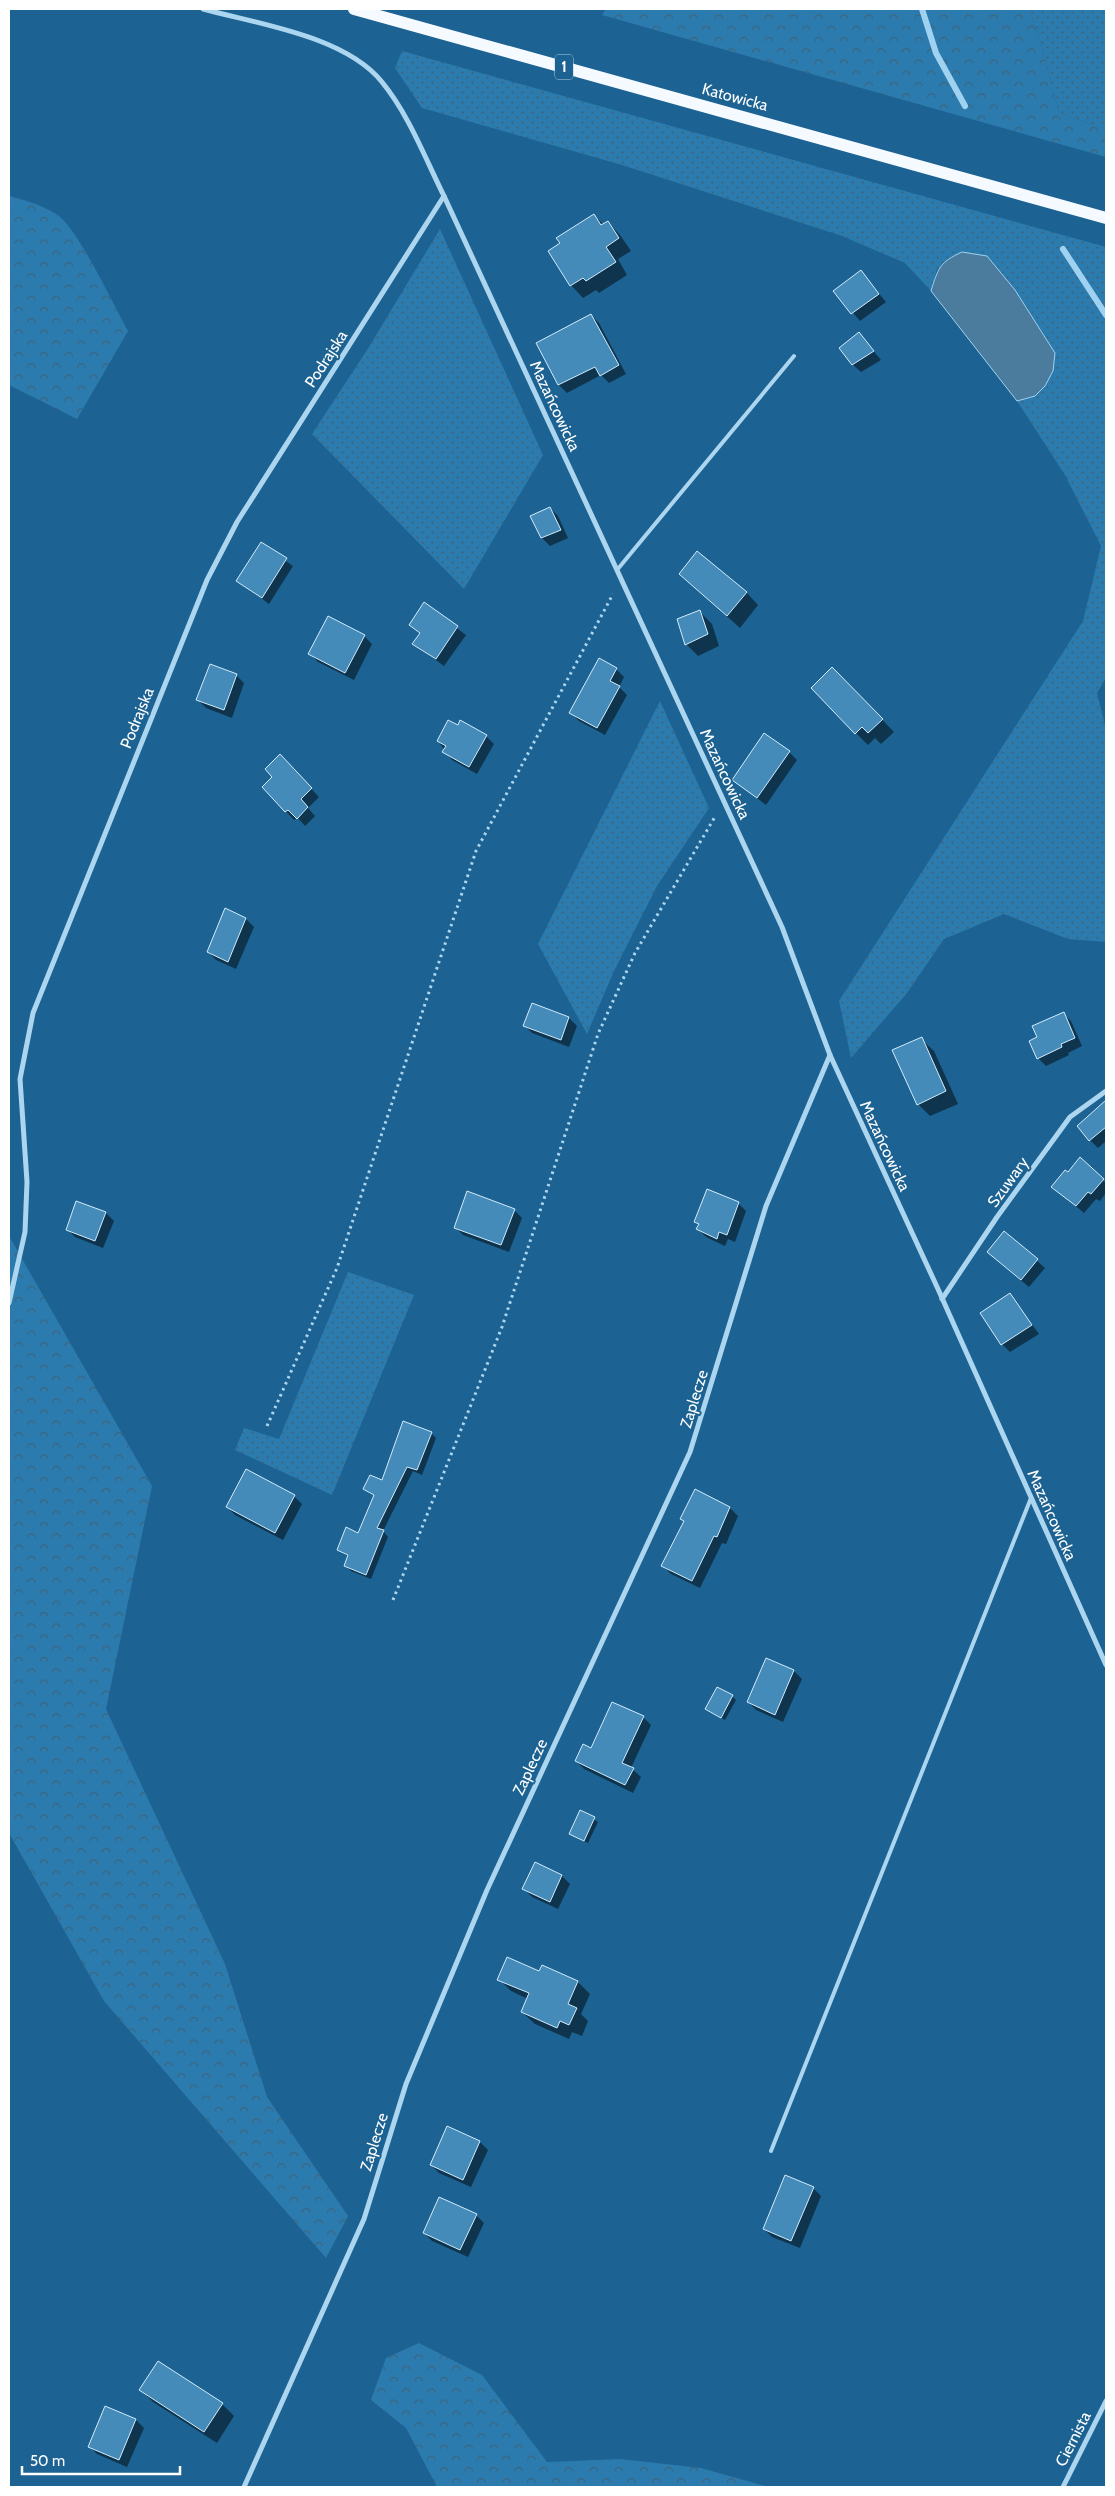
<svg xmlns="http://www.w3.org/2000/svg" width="1115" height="2496" viewBox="0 0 1115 2496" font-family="Cabin,sans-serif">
<defs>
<pattern id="grass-dots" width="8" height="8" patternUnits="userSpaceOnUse" patternTransform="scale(1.25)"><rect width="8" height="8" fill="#2c7bae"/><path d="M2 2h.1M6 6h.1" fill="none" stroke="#3c647d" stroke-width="1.8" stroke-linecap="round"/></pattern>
<pattern id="forest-crowns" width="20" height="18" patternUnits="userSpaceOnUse" patternTransform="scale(1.25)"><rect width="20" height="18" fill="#2c7bae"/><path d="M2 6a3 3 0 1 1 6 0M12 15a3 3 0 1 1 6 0" fill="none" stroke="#3c647d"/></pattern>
</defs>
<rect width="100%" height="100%" fill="#1c6292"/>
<g fill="url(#grass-dots)">
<polygon points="1029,9 1106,9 1106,129 1059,113 1042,47"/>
<polygon points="402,51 1106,247 1106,678 1097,693 1106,729 1106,942 1068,939 1004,914 944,939 907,993 851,1058 839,1001 1083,621 1101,546 1065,475 1017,401 1035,396 1055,353 1015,290 987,256 937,269 931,291 905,263 842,236 622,165 422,108 395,68"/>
<polygon points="440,229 543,455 464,589 312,434 369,347"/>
<polygon points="660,701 709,808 657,886 614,971 587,1034 538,944"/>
<polygon points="348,1272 414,1295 332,1495 235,1450 244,1428 279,1439"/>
</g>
<g fill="url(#forest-crowns)">
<polygon points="606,9 1029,9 1042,47 1059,113 1106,129 1106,157 602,15"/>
<path d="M9,196C25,200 45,206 59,216C80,233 113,304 128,331L77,419L9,385Z"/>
<polygon points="9,1236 152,1486 106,1709 225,1964 267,2097 348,2216 326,2258 104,2001 9,1833"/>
<polygon points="419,2343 482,2375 547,2462 620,2459 701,2468 768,2487 437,2487 406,2428 371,2400 386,2358"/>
</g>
<path fill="#4b7c9d" stroke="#9fd2f1" d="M962,252L987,256L1015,290L1055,353L1053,371L1045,386L1035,396L1017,401L931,291C938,268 940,262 962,252Z"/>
<g fill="#0007">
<polygon points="594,215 604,225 608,222 620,235 631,251 618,259 627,275 599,293 596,290 583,298 571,285 562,244"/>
<polygon points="861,272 886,302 860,321 835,291"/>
<polygon points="591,315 599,323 626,374 609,383 601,375 567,393 559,385 537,344"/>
<polygon points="859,334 881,360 861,372 852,364"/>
<polygon points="550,508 558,516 568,538 550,546 542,538 532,516"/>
<polygon points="261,544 293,566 269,604 238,581"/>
<polygon points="680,574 746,592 758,605 740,628"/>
<polygon points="424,604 466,635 444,666 414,644 421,634 410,625"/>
<polygon points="699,611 712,624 719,646 698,656 686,644"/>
<polygon points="328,618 364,636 372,644 354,680 318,662 310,654"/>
<polygon points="832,668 894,732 881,744 875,738 868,745 856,733"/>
<polygon points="616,669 624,677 619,687 627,695 605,735 579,721 571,713"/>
<polygon points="236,675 244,683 232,718 206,708 198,700"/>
<polygon points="458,727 486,736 494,744 477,774 452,760 438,741"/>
<polygon points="789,752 797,760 766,805 733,779"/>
<polygon points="280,756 319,797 308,808 315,816 305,826 297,817 294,820 264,788 274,778"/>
<polygon points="246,919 254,927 236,969 216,960 208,952"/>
<polygon points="532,1005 569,1018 577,1026 569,1047 532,1033 524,1025"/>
<polygon points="1063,1013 1071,1021 1082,1046 1068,1053 1069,1055 1046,1066 1038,1058 1039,1037"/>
<polygon points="921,1039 934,1051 958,1104 930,1116 918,1104"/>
<polygon points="1100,1107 1106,1114 1106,1141 1098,1148 1090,1140"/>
<polygon points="1080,1159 1106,1183 1106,1193 1100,1201 1096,1199 1084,1213 1053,1187"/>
<polygon points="738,1203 746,1211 735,1242 728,1239 725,1246 706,1237 698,1229 699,1225 696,1221"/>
<polygon points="514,1210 522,1218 509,1252 463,1235 455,1227"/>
<polygon points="106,1213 114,1221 103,1248 75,1237 67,1229"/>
<polygon points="1005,1232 1045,1268 1029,1287 988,1252"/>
<polygon points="1010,1295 1039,1334 1010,1352 1002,1344"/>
<polygon points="431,1433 436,1438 422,1475 413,1471 383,1531 388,1537 371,1579 351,1571 345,1565 349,1557 338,1549 359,1534 375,1496 365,1489 382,1482"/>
<polygon points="294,1496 302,1504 283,1540 235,1515 227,1507"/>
<polygon points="730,1508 738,1516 726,1544 722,1543 700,1588 671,1574 663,1566 685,1522 682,1519"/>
<polygon points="767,1660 794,1671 802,1679 783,1722 756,1710 748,1702"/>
<polygon points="732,1696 736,1700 725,1720 707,1709"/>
<polygon points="643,1717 651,1725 631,1768 641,1777 633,1793 584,1769 576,1761"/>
<polygon points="581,1812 598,1822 588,1843 571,1833"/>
<polygon points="536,1864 562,1876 570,1884 558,1909 532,1897 524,1889"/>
<polygon points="540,1973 578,1982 590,1994 581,2014 588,2021 582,2036 572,2032 569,2039 535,2024 522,2012 528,1999 511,1991 499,1979"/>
<polygon points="480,2142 488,2150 471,2187 439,2173 431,2165"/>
<polygon points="813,2188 821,2196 800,2248 772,2237 764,2229"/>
<polygon points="440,2199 476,2215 484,2223 468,2257 432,2241 424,2233"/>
<polygon points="141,2390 222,2404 234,2416 217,2443 153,2402"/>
<polygon points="106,2407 136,2420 144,2428 127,2467 97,2454 89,2446"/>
</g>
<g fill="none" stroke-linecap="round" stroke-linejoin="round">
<g stroke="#9fd2f1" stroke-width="6">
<polyline points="922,9 936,53 965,106"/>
<polyline points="1063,249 1106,315"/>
</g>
</g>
<g fill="#448bb9" stroke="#d3ebfa">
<polygon points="594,214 601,225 608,221 619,238 606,247 616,262 586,281 583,278 570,286 548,251 560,243 556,238"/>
<polygon points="861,270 879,294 851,314 833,291"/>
<polygon points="591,314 619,365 600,376 595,367 558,385 536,343"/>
<polygon points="859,332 874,351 852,365 839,348"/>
<polygon points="550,507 561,530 541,538 530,516"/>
<polygon points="261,542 287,558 262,598 236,581"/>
<polygon points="697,551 747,592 727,616 679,574"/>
<polygon points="424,602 458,626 436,659 412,644 420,633 409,625"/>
<polygon points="700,610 708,634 685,645 677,619"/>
<polygon points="328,616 365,635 345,673 308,654"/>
<polygon points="599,658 617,668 610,681 620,686 597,728 569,713"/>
<polygon points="210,664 237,674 224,710 196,700"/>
<polygon points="832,667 883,719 868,733 862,727 855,734 811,688"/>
<polygon points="448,720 458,725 460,720 487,735 469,767 442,752 446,746 437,741"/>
<polygon points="764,733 790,751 757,798 732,780"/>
<polygon points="280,754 312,788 301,799 308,807 297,819 288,810 285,812 262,787 272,777 265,769"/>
<polygon points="225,908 246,918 228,962 207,952"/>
<polygon points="532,1003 569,1017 561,1040 523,1026"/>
<polygon points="1064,1012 1075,1038 1061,1044 1062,1047 1037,1059 1029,1041 1037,1037 1032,1026"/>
<polygon points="922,1037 946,1091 917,1105 892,1050"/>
<polygon points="1106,1100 1106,1127 1089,1141 1077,1126"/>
<polygon points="1080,1157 1104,1179 1091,1194 1088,1192 1076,1206 1051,1187 1065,1170 1068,1172"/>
<polygon points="707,1189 739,1202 727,1235 719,1232 717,1239 696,1229 699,1224 694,1222"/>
<polygon points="467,1191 515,1209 501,1245 454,1228"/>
<polygon points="76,1201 106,1212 95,1241 66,1230"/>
<polygon points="1004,1231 1038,1259 1021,1280 987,1252"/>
<polygon points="1010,1293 1032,1325 1001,1345 980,1313"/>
<polygon points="403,1421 432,1432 417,1470 407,1467 377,1528 384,1530 366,1575 344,1566 348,1555 337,1550 346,1527 358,1533 374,1495 363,1489 370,1475 382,1480"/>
<polygon points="246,1469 295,1495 275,1533 226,1507"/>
<polygon points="695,1489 730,1507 717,1537 714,1536 692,1581 661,1566 684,1521 680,1519"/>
<polygon points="766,1658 794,1670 775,1715 747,1702"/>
<polygon points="717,1687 733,1695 721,1718 705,1709"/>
<polygon points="612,1702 644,1716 622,1763 634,1768 625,1785 575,1761 583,1744 591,1748"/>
<polygon points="580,1810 595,1817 584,1841 569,1834"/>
<polygon points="535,1862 562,1875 550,1902 522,1889"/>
<polygon points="507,1957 539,1971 542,1965 578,1981 568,2004 577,2008 569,2025 560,2021 557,2028 521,2012 529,1993 497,1980"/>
<polygon points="447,2126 480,2141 463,2180 430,2165"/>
<polygon points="785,2175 814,2187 791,2241 763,2229"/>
<polygon points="439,2197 477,2214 460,2250 423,2233"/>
<polygon points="158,2361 223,2403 204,2432 139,2390"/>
<polygon points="105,2406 136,2419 119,2460 88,2447"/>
</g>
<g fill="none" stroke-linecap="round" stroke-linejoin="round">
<g stroke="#acd5ef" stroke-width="3" stroke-dasharray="2.5 4" stroke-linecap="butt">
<polyline points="267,1426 337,1268 476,851 613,594"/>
<polyline points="393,1600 502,1327 598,1034 635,953 716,815"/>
</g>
<g stroke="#acd5ef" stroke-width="4">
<polyline points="617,570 794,356"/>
<polyline points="771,2151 1031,1498"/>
</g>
<g stroke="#acd5ef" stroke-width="5">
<path d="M203,9C258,24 345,36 382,82C409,115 425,158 444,196L782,927L830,1055L938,1289L1106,1665"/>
<polyline points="942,1299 997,1217 1070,1117 1106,1091"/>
<polyline points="9,1303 25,1232 27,1182 20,1079 33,1013 207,580 237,522 444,196"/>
<polyline points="244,2487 364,2219 406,2084 487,1890 690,1452 766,1206 830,1055"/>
<polyline points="1063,2487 1106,2401"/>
</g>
<polyline stroke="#f4faff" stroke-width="12" points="354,9 1106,218"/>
</g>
<g text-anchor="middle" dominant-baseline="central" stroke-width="4" stroke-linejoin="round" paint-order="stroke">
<rect fill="#1c6292" stroke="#bbd0de" stroke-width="1" x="555" y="54.5" width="18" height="25" rx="4"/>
<g font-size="15" font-weight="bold" fill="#fff">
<text x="564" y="67">1</text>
</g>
<g font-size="16" fill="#fff" stroke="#1c6292">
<text transform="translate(735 97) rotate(15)">Katowicka</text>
<text transform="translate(326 359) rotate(-57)">Podrajska</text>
<text transform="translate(555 406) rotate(65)">Mazańcowicka</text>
<text transform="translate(137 718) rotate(-68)">Podrajska</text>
<text transform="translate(725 774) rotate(65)">Mazańcowicka</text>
<text transform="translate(885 1146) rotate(65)">Mazańcowicka</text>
<text transform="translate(1008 1182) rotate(-54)">Szuwary</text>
<text transform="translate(694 1399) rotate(-73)">Zaplecze</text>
<text transform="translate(1052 1515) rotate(66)">Mazańcowicka</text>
<text transform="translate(530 1767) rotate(-65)">Zaplecze</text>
<text transform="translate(374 2142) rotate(-73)">Zaplecze</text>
<text transform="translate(1073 2439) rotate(-63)">Ciernista</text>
</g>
</g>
<rect width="1115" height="2496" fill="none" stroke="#ffffff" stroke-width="20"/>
<path d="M22 2466v8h158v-8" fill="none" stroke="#ffffff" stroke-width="2.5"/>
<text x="30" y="2466" font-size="15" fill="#ffffff" stroke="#1c6292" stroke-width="4" paint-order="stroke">50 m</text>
</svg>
